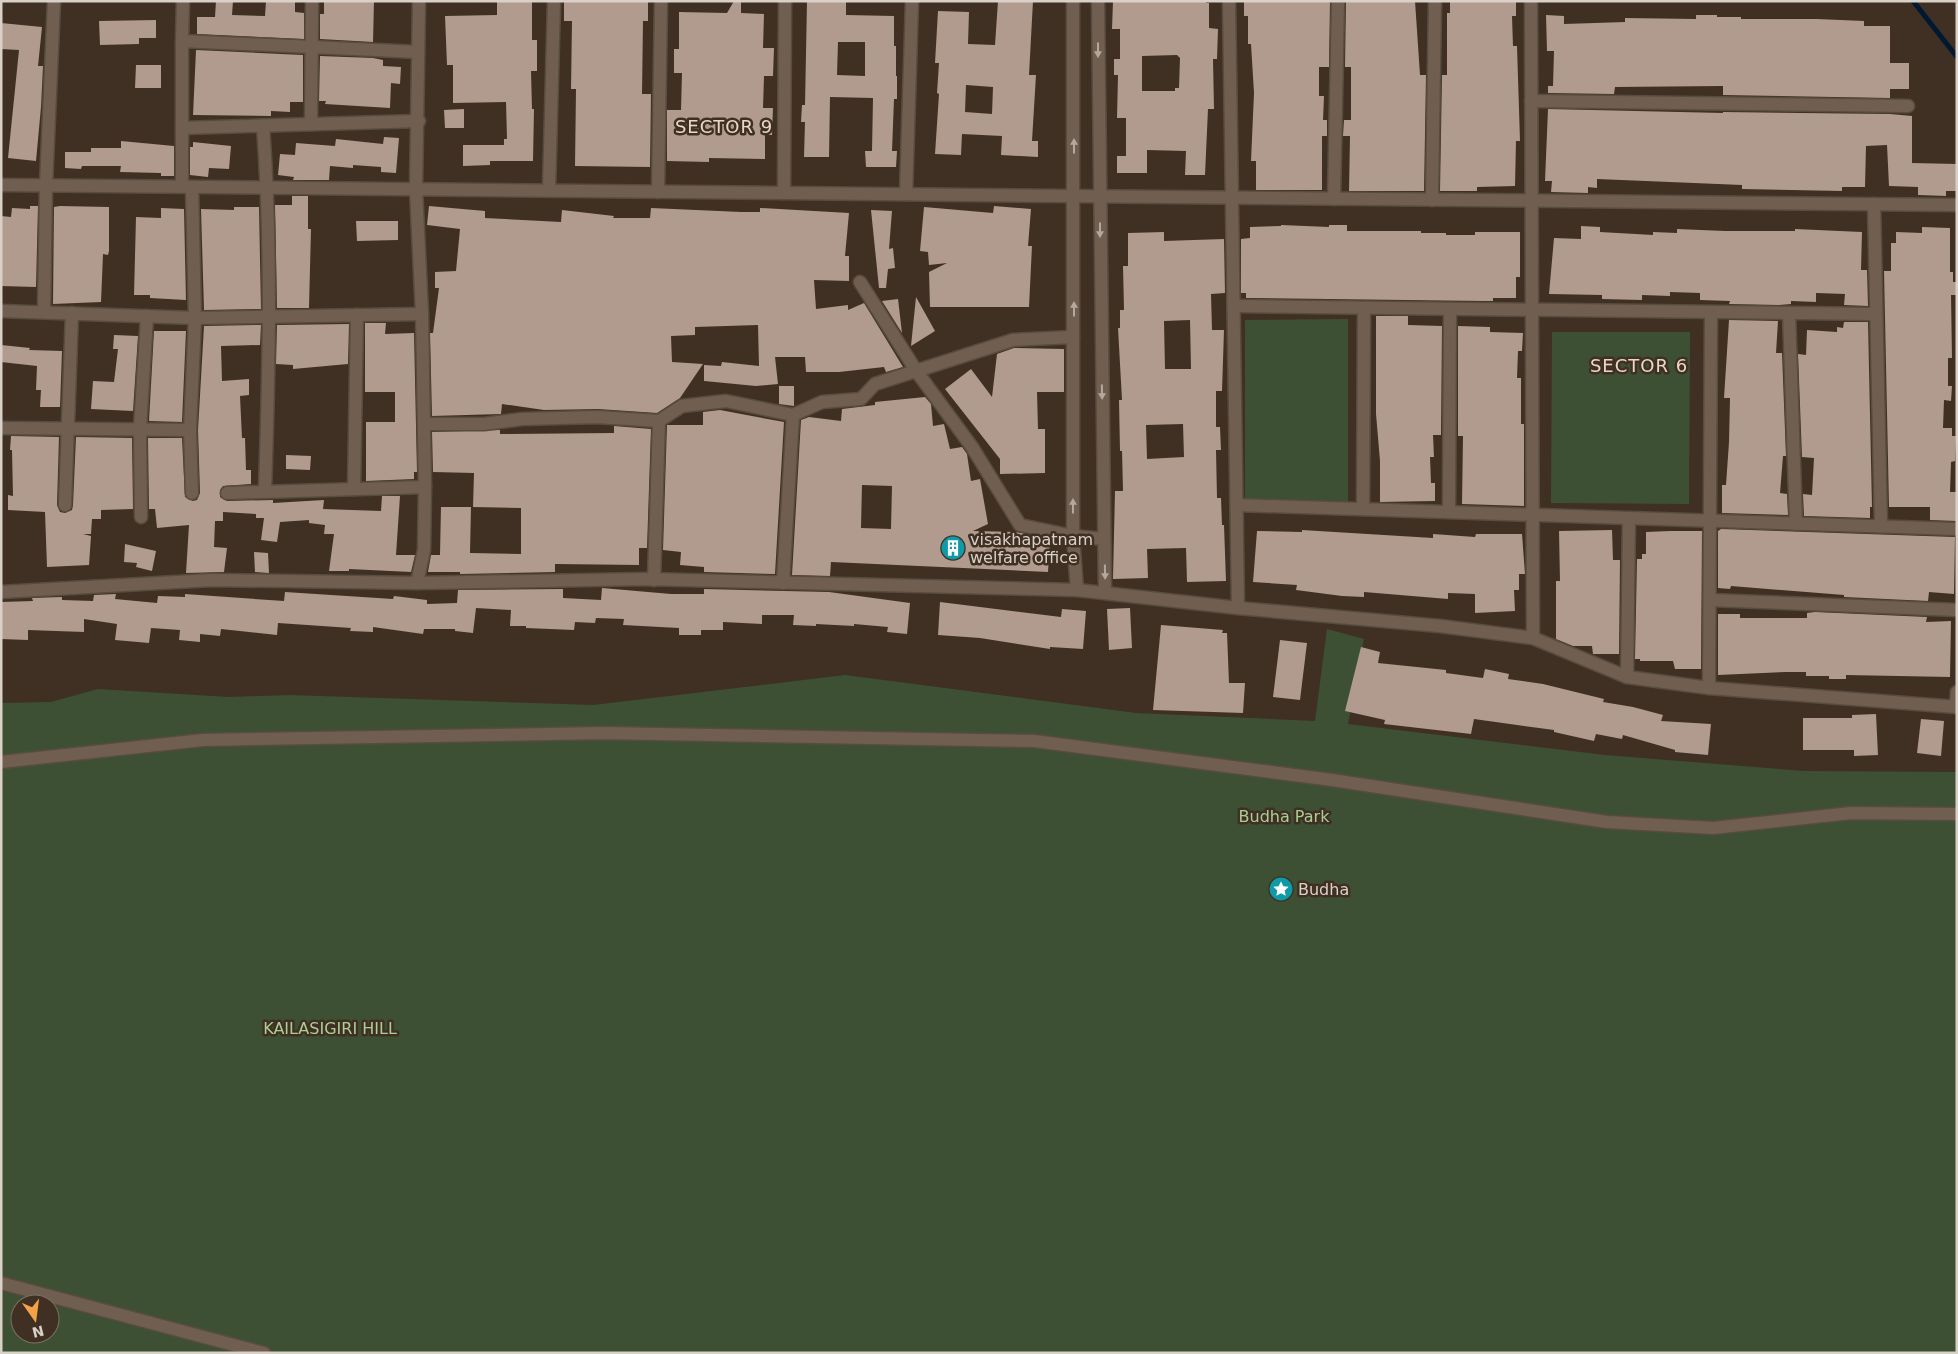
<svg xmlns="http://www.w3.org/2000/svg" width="1958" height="1354" viewBox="0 0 1958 1354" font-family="'DejaVu Sans',sans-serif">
<rect width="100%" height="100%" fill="#3f3023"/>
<g fill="#3e5033" fill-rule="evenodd">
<polygon points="1348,319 1348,502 1245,503 1245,320"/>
<polygon points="1552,332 1690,332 1689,504 1551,503"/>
<path d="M1327,629L1364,639L1348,724L1605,755L1804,771L1957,772V1353H1V703L51,702L98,689L229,697L289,695L593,705L845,675L1136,713L1315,721ZM20,1304H50V1334H20Z"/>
</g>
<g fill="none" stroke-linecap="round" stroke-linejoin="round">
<polyline stroke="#001930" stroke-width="5" points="1913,1 1957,57"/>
</g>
<g fill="#b09b8e" fill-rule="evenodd">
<polygon points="216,1 233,1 232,15 265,16 266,1 295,1 295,12 304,13 304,39 197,34 197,17 215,17"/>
<polygon points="324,1 374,1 373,42 320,39 320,14 324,14"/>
<polygon points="497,1 532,1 532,40 537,40 537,71 531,71 532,109 534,109 533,161 490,161 490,165 463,166 463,145 504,145 504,139 507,139 506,102 453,103 453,65 447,65 445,16 497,15"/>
<polygon points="564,1 648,1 648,21 643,21 642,94 651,94 650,167 575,166 576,89 571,89 572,21 564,21"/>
<polygon points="734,1 741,1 741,13 764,14 763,48 774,48 773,76 764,76 763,108 773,108 772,135 765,135 765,159 709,158 709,162 667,161 667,110 681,110 682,73 674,73 674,49 679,49 679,12 727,13"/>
<path d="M807,1H846V15L894,16V46H896V76H897V99H894L892,151H897L896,167H866L865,151H872L873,98L830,97L829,157H804L805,122H801L802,105H805ZM838,42H865V76L837,75Z"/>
<path d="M998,1H1033L1029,75H1036L1032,141H1038V157L1001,155L1002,136L962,134L961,155L935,154L939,94L937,93L939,63H935L938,11L969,12L968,44L995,45ZM966,85L993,87L992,114L965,112Z"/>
<path d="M1113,1H1206V3H1209V28L1218,29L1217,59H1213L1214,109H1208L1205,175H1185L1186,151L1147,150V173H1117V156H1126V118H1117L1118,75H1114V59H1120V29H1112ZM1177,55L1180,58L1179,88H1175V91H1142V56Z"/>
<polygon points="1244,1 1330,1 1329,67 1319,67 1319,96 1324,96 1323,120 1327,120 1327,136 1322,136 1322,190 1256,190 1256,161 1251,161 1254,93 1251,44 1248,44 1248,16 1244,16"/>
<polygon points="1346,1 1415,1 1420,75 1426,75 1424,191 1349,191 1350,136 1343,136 1344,120 1351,120 1351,67 1345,67"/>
<polygon points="1450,1 1516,1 1516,16 1512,16 1513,46 1517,46 1520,141 1516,141 1515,186 1477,187 1477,191 1440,191 1442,75 1447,75 1447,13 1450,13"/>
<polygon points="1546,15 1564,16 1564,24 1625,22 1625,18 1696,19 1696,15 1717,15 1717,17 1741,17 1741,19 1817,19 1864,21 1864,26 1890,26 1890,63 1909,63 1909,89 1890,89 1890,98 1723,95 1723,86 1615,87 1614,94 1548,93 1548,86 1553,86 1554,51 1547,51"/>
<polygon points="156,20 156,38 139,38 139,44 100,45 99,21"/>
<polygon points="1,23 42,27 38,66 43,66 41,107 36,161 8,158 19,50 1,49"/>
<polygon points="196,50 303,55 303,102 290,102 290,112 271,111 271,116 193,115"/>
<polygon points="320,56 373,58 383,60 383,66 401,67 400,84 391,83 390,108 325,104 326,101 319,101"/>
<polygon points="136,65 161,65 161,88 135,88"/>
<polygon points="464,109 464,128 445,128 444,110"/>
<polygon points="1548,109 1723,113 1723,112 1890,114 1912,116 1912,163 1957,164 1957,191 1946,191 1946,196 1918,195 1918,187 1889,186 1887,145 1866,146 1865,187 1842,187 1842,191 1742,189 1742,185 1597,179 1597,188 1588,187 1588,193 1551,192 1552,181 1545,181"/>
<polygon points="384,137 399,138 396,173 381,172 381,167 353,165 353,168 330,166 329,180 293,180 294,177 278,175 280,154 295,155 296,143 335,146 336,139 383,144"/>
<polygon points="121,141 174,146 174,176 161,176 161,173 120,172 121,166 82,166 81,169 65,168 65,152 91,152 91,148 121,148"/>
<polygon points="193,142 231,146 229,169 209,168 208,177 190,175 190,147 193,147"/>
<polygon points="292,196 308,196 308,229 311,229 309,308 277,308 275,205 292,205"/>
<polygon points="30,206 38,206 36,287 1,286 1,216 11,217 12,208 30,209"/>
<polygon points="60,206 109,207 109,251 108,255 103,254 101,302 53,304 54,207"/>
<polygon points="429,206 485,211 485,218 561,222 562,210 614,216 613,218 650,218 651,208 741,212 760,212 760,208 849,213 845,256 849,256 849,281 814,280 816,309 848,305 848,310 864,303 903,367 886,372 884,367 839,372 806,372 805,357 775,357 778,384 756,386 704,381 704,365 721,366 722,362 759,366 758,325 695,327 695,335 671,336 672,362 703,364 680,398 657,413 598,409 544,410 502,404 501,414 432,416 430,333 433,333 439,288 435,288 435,272 456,271 460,229 427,225"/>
<polygon points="994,206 1031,209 1028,246 1032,246 1029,307 930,307 929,272 947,263 929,265 928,252 920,251 924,207 993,213"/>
<polygon points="234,207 259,207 261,309 204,310 201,209 234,210"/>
<polygon points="161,208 184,209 186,300 150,298 150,295 134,295 136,217 161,218"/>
<polygon points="871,210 892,211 889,249 893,248 895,268 888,269 886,288 879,288"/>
<polygon points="356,221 398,221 398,240 357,241"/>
<polygon points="1281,225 1329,227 1329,225 1347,225 1347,231 1421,231 1421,233 1446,233 1446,235 1475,235 1475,232 1520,232 1520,277 1516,277 1516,298 1493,298 1493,301 1483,301 1246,298 1246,293 1241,293 1241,239 1250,238 1250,227 1281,226"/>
<polygon points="1581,226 1600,227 1600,232 1653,235 1653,232 1677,233 1677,229 1725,231 1795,231 1795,229 1862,232 1861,270 1867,270 1868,306 1844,305 1845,294 1816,293 1816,302 1791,301 1791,304 1779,305 1729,304 1730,301 1700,300 1700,293 1670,292 1670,296 1642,295 1642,300 1602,299 1602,295 1549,294 1554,238 1581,239"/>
<polygon points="1922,227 1950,228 1950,272 1953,272 1953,282 1956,282 1956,295 1951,295 1952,358 1948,358 1948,386 1952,386 1951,401 1944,400 1943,428 1952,428 1952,436 1956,436 1955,461 1951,462 1950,492 1956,492 1956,521 1930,520 1930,507 1889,507 1884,271 1891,271 1891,243 1896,243 1896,232 1922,233"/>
<path d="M1164,232V241L1224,239L1225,293L1211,294L1212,330H1224L1222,391H1216V427H1220L1221,450H1216L1217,498H1221L1222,525H1224L1226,581L1187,582L1186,548L1147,549L1148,578L1113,579L1115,491H1123L1122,451H1120L1119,400H1122L1118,328H1120V310H1124L1123,266H1128V233ZM1190,320L1191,369H1165L1164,321ZM1183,424L1184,457L1147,459L1146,425Z"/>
<polygon points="916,297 935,331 911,346"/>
<polygon points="898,299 902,333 882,301"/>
<polygon points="1376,316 1408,316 1408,325 1442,326 1441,435 1433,435 1434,457 1430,457 1431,483 1435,483 1435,501 1380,502 1380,461 1376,414"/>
<polygon points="1729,320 1778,321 1776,353 1782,353 1786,456 1783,456 1780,493 1787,494 1788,515 1722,513 1722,485 1726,485 1729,442 1730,398 1724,398"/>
<polygon points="1844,322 1868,322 1872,507 1870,507 1870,518 1804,516 1803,494 1812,495 1814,458 1802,457 1798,354 1806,355 1807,330 1837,332 1837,327 1843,328"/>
<polygon points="365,323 386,323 385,334 414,333 417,472 414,472 414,479 366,481 366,422 395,422 395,392 365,392"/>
<polygon points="349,324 348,364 293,369 293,365 276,364 277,325"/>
<polygon points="261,325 260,345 221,346 222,381 249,379 249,395 240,396 242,438 245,438 246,470 251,470 251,484 223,486 220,490 220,497 227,501 273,500 273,503 324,500 323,509 381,511 382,496 400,496 396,555 415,555 411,572 349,569 349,571 329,571 334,534 324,534 325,525 309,523 309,520 280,522 277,542 261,540 264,518 256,518 256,514 223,512 223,521 215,521 214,547 227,548 224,572 186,573 189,525 157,528 155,509 149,509 148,438 182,438 185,497 193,501 197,500 200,493 198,430 204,326"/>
<polygon points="1458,326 1490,327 1490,332 1523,333 1522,351 1518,351 1517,378 1521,378 1521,424 1524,424 1524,506 1462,504 1463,436 1458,436"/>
<polygon points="154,331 186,331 182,422 149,421"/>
<polygon points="114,335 138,336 133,411 91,409 93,381 114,382 118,349 113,349"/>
<polygon points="1,345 30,348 29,350 62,351 60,407 40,407 41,390 36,390 37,366 1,362"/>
<polygon points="1014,348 1064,349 1064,392 1037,392 1038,429 1045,429 1045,473 1000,474 1000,459 945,389 971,369 992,397 997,354"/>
<polygon points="779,386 794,386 794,406 779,404"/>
<path d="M925,397L931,404L933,426L944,424L950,449L962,447L967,454L971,481L980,479L988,524L973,531L1016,532L1050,539L1048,572L831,562L830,576L792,575L801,420L809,417L841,421L842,409L875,405V402ZM862,485L892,486L891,529L861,528Z"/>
<polygon points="720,410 784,422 775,574 704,572 704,567 680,565 681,552 663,550 667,425 703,425 703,412"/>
<polygon points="614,426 651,429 647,548 639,548 639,565 555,564 555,572 460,574 460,572 428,572 431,555 440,555 441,507 471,507 470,553 521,554 521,508 473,507 474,473 433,472 432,432 500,430 500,434 614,433"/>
<polygon points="11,436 59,437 57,505 60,512 65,513 72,510 73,505 76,437 132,438 133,509 101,510 101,519 92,519 91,534 83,534 91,536 89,565 47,567 45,512 8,510 8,495 13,496 12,450 10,450"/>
<polygon points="286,455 311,456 310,470 286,469"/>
<polygon points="1721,529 1955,537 1954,594 1929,592 1928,601 1844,597 1844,595 1731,586 1730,589 1718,588 1718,531"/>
<polygon points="1302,530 1433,538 1433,534 1475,537 1476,534 1522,534 1525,574 1519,574 1519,590 1514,590 1515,611 1475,613 1475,594 1448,593 1448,599 1364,592 1364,597 1342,596 1296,590 1297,585 1253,582 1257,531 1302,532"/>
<polygon points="1612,530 1613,560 1620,560 1619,654 1593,654 1592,646 1573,646 1556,639 1556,581 1560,581 1559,531"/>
<polygon points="1670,531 1702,531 1701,669 1675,669 1673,661 1640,661 1640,659 1635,659 1637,559 1642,559 1642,554 1646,554 1646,532"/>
<polygon points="125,544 156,551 152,571 136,567 137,563 124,562"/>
<polygon points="254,552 268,553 269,573 255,572"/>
<polygon points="602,588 671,594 704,594 704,589 829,592 910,603 907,634 887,632 888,627 854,624 854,626 816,624 816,626 793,625 794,615 762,615 762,624 723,622 723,630 701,630 701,635 679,635 679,628 623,625 624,619 596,618 595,623 575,622 574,630 526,628 526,626 510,626 511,610 476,608 473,633 455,631 455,629 424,629 423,634 373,627 373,632 350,631 351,628 278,623 277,635 221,629 220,636 200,634 200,642 179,640 180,630 151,628 149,643 115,640 117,624 84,619 84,632 28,630 28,640 1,639 1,602 33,601 32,598 62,597 62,600 93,601 94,595 116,594 115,599 157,603 158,596 185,597 185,594 284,601 285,592 393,599 394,596 427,600 427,604 457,603 458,590 563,589 563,598 601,600"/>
<polygon points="940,602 1061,617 1062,609 1086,611 1083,649 1050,647 1050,649 980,638 938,635"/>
<polygon points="1130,608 1132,648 1109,650 1107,609"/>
<polygon points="1815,612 1927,617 1926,622 1951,621 1950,677 1846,675 1846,679 1829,679 1829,676 1806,676 1806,672 1786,672 1718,675 1718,614 1740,614 1740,618 1807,618 1807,613"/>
<polygon points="1161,625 1223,630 1222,633 1227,633 1229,683 1245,683 1243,713 1153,710"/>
<polygon points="1280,640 1307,643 1300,700 1273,697"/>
<polygon points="1361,647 1380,652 1378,663 1446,670 1446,673 1483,678 1485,669 1509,674 1508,679 1543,684 1604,699 1603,702 1633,707 1663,715 1661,721 1711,724 1708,755 1675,752 1675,750 1623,735 1622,739 1596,734 1594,741 1554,732 1554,730 1474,719 1471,734 1384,724 1385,720 1345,711"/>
<polygon points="1876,714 1878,755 1854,756 1854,750 1803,750 1803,718 1852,718 1852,715"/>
<polygon points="1921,719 1944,721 1941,756 1917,753"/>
</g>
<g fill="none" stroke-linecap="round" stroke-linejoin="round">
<defs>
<g id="minor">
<polyline points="183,1 182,41 418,52"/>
<polyline points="1073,1 1073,536 1077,590"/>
<polyline points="1098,1 1105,591"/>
<polyline points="1229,1 1238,608"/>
<polyline points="1531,1 1533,638"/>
<polyline points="1531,101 1908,106"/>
<polyline points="311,124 312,1"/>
<path d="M263,126C272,248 269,369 265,490"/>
<polyline points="182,128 419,121"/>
<polyline points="1,185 1957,205"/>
<polyline points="182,186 182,41"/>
<polyline points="192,187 195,318 190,430 192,493"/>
<polyline points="549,190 554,1"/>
<polyline points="658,192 661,1"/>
<polyline points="784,193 785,1"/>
<polyline points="906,194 912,1"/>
<polyline points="1334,199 1338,1"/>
<polyline points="1432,200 1435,1"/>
<polyline points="1874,204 1881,526"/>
<polyline points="860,282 917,372 972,447 1020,525 1073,536 1104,539"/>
<polyline points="1235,306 1875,314"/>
<polyline points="1,311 195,318 422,314"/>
<polyline points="44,312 46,185 54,1"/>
<polyline points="1789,313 1796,524"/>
<polyline points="793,415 822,402 861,399 875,384 1013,340 1073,337"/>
<polyline points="659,421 682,406 726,401 793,415 783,583"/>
<polyline points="424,424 484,424 522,419 597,417 659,421 654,580"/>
<polyline points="1,428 190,430"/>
<polyline points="354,489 357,315"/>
<polyline points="227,493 425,487"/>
<polyline points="65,505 72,313"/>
<polyline points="1237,505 1957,529"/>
<polyline points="1363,509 1364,308"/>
<polyline points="1449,512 1450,309"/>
<polyline points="141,517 140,429 147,316"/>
<polyline points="417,583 424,550 425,487 422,314 416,189 419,1"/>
<polyline points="1,592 212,580 417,583 646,579 1077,590 1238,608 1440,626 1533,638 1627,677 1709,688 1957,707"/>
<polyline points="1710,600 1957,610"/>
<polyline points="1627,677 1629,518"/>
<polyline points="1709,688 1711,312"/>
<polyline points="1956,707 1957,692"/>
<polyline points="1,762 203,740 604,733 1034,741 1332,780 1607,822 1713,828 1851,813 1957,814"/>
<polyline points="1,1283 264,1353"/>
</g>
</defs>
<use href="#minor" stroke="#584c40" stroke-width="15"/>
<use href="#minor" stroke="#705f51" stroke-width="12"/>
</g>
<defs><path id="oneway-solid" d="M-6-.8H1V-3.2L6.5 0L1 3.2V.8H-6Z" transform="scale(1.25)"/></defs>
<g fill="#b4a89e">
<use href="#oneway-solid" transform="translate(1098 50) rotate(90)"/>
<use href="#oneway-solid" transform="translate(1074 146) rotate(-90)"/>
<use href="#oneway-solid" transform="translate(1100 230) rotate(90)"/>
<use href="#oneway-solid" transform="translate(1074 309) rotate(-90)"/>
<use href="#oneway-solid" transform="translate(1102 392) rotate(89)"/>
<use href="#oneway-solid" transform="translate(1073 506) rotate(-90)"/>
<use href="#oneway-solid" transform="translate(1105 572) rotate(89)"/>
</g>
<defs>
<symbol id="building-disc" viewBox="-11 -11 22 22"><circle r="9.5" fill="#0f9aa8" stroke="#3f3023"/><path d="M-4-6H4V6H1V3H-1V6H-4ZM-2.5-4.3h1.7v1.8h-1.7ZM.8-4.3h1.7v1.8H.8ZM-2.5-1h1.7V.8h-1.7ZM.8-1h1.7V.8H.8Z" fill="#fff"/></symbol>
<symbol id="sight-disc" viewBox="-11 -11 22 22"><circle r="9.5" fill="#0f9aa8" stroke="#3f3023"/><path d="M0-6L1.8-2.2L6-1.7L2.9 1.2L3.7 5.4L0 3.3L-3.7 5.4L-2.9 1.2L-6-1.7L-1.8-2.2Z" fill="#fff"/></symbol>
</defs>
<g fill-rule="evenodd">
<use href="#building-disc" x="939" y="534" width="28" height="28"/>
<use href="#sight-disc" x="1267" y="875" width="28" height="28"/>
</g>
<g text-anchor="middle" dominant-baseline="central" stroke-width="5" stroke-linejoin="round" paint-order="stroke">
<g font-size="16" fill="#d9d0c8" stroke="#3f3023" text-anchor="start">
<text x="970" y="539">visakhapatnam<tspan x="970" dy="18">welfare office</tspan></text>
<text x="1298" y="889">Budha</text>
</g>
<g font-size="16" fill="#aace94" stroke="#3f3023">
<text x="1284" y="816">Budha Park</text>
<text x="330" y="1028">KAILASIGIRI HILL</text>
</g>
<g font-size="18" letter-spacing="1" fill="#ead7c6" stroke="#3f3023">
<text x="724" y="126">SECTOR 9</text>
<text x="1639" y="365">SECTOR 6</text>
</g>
</g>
<rect width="1958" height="1354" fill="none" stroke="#d9d0c8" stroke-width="5"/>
<g transform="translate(35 1319) rotate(166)"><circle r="24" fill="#3f3023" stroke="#7d7065"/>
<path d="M0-4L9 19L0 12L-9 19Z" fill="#f5a246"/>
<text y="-8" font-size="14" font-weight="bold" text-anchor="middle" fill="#d9d0c8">N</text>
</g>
</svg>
